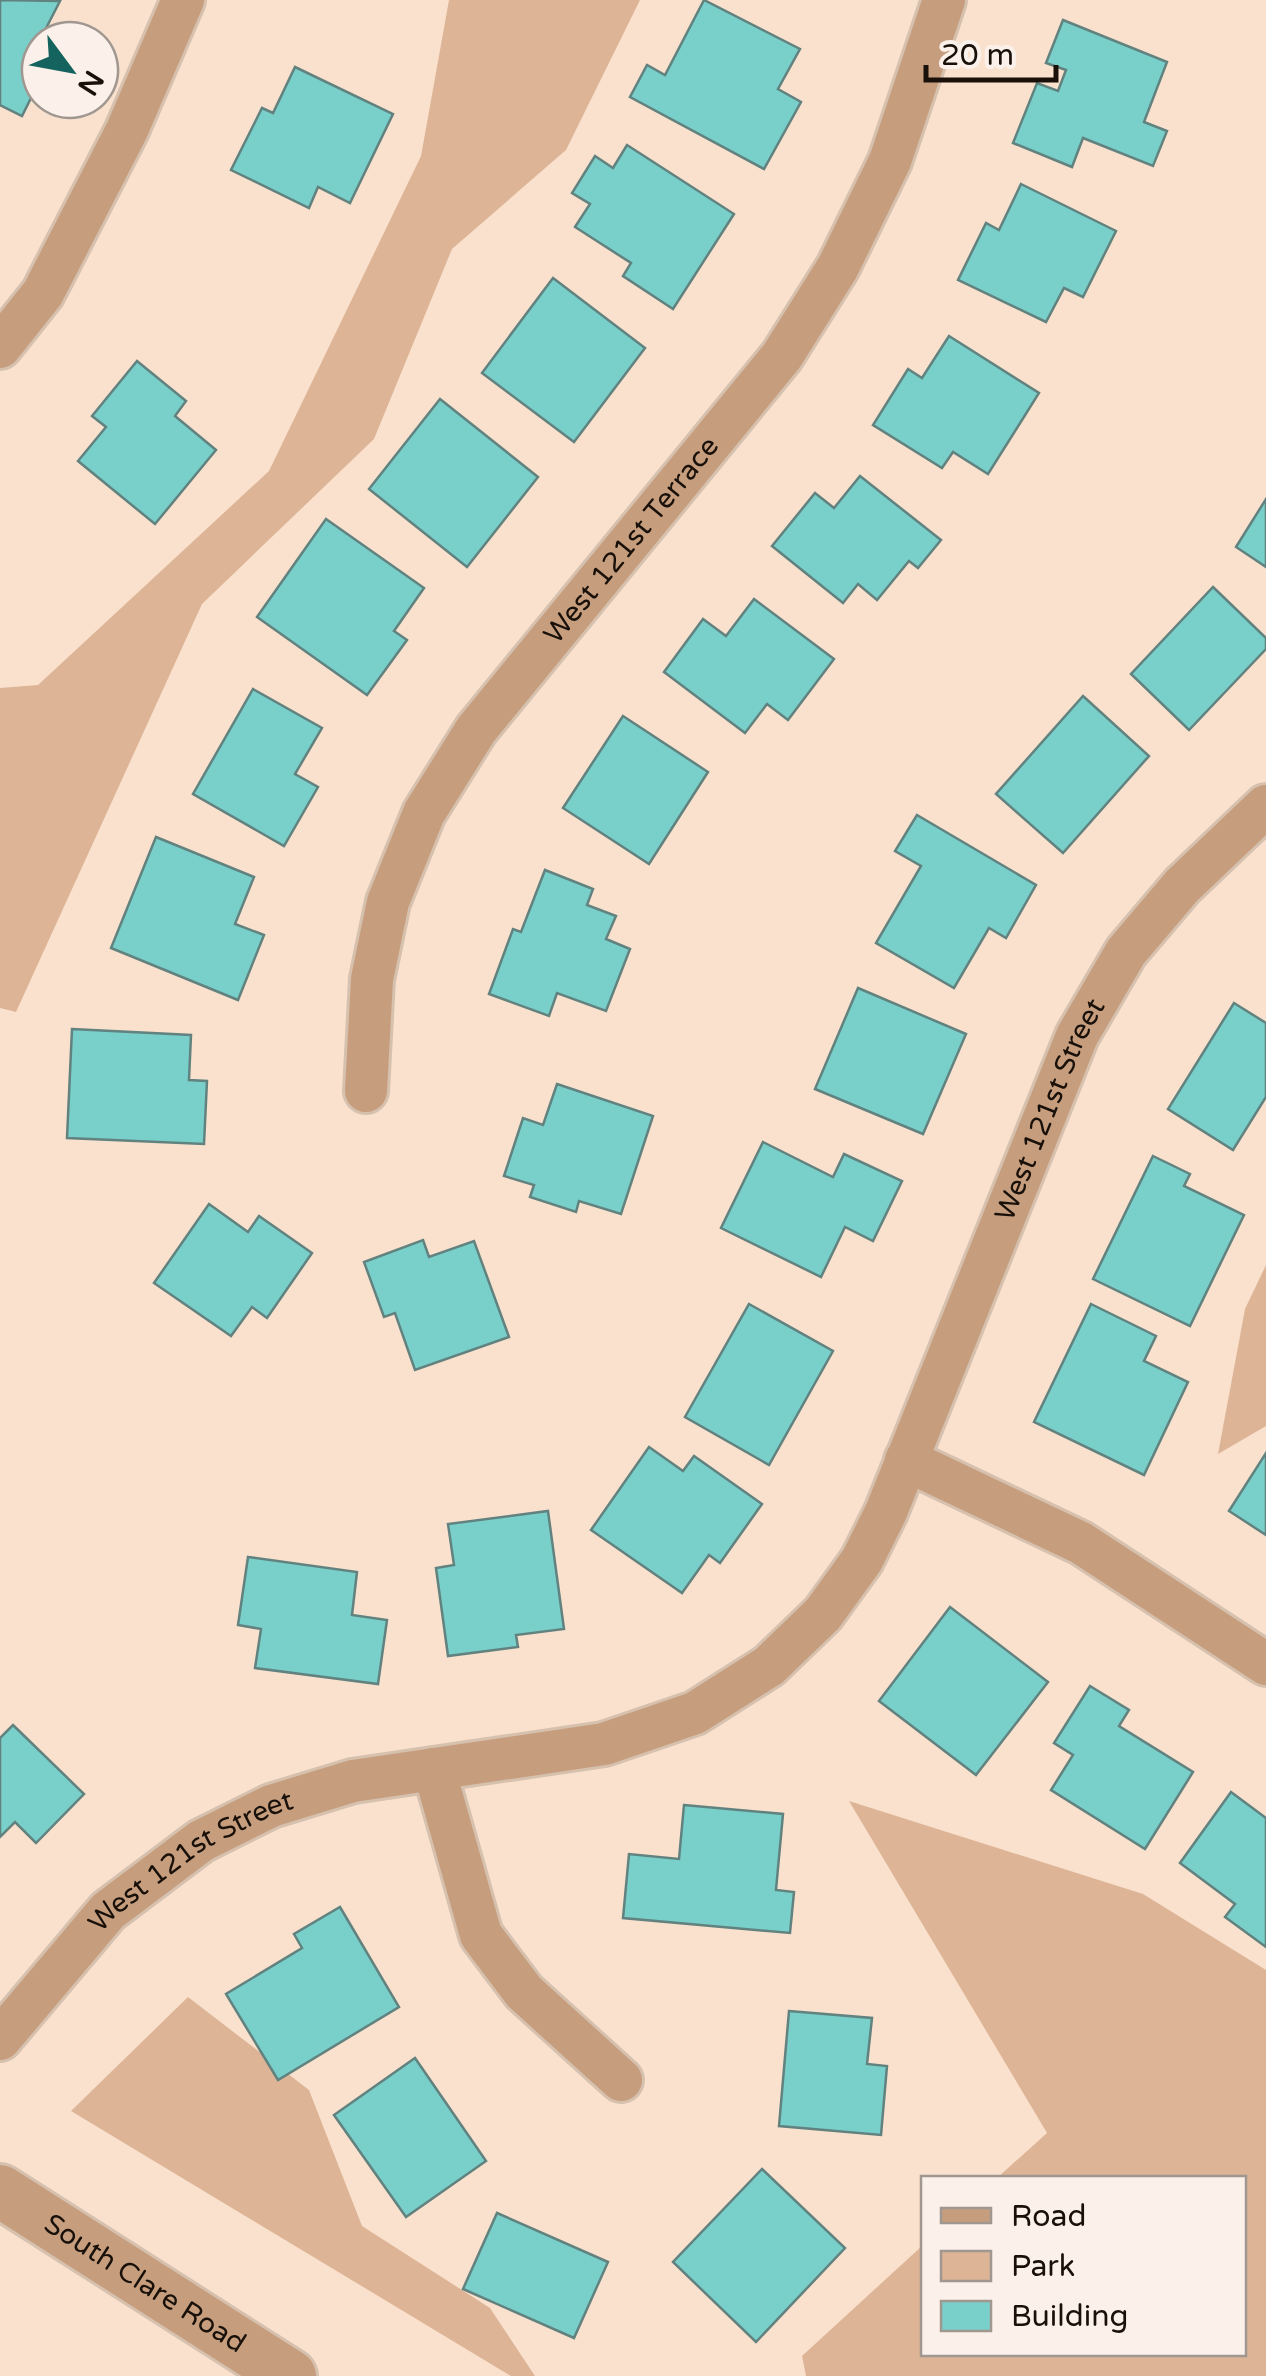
<svg xmlns="http://www.w3.org/2000/svg" width="1266" height="2376" viewBox="0 0 1266 2376" font-family="'Varela Round',sans-serif">
<rect width="100%" height="100%" fill="#fae1ce"/>
<g fill="#ddb596">
<polygon points="449,0 640,0 566,150 452,249 374,439 202,604 16,1012 0,1008 0,688 38,685 269,471 421,156"/>
<polygon points="1266,1265 1266,1426 1218,1454 1245,1309"/>
<polygon points="849,1801 1143,1894 1266,1970 1266,2376 806,2376 802,2356 923,2245 924,2354 1244,2354 1244,2178 997,2178 1047,2133"/>
<polygon points="188,1997 309,2090 362,2226 490,2308 535,2376 511,2376 71,2111"/>
</g>
<g fill="#79cfc9" stroke="#61827f" stroke-width="2.5">
<polygon points="0,0 60,1 40,40 40,80 22,116 0,105"/>
<polygon points="704,0 800,49 778,89 801,102 764,169 630,97 647,65 665,75"/>
<polygon points="1063,20 1167,62 1144,122 1167,131 1153,166 1083,138 1072,167 1013,143 1037,83 1058,91 1066,70 1046,63"/>
<polygon points="295,67 393,114 350,203 318,187 309,208 231,170 262,108 273,113"/>
<polygon points="627,145 734,214 673,309 623,276 631,263 575,227 590,204 572,193 595,156 613,168"/>
<polygon points="1021,184 1116,231 1083,297 1064,288 1046,322 958,280 986,223 999,230"/>
<polygon points="553,278 645,348 574,442 482,373"/>
<polygon points="949,336 1039,393 988,474 953,452 942,468 873,425 908,369 922,378"/>
<polygon points="137,361 186,401 175,416 216,450 155,524 78,461 106,427 92,416"/>
<polygon points="440,399 538,477 467,567 369,489"/>
<polygon points="860,476 941,540 918,568 909,561 877,600 858,584 843,603 772,546 815,493 834,508"/>
<polygon points="1266,499 1266,567 1236,547"/>
<polygon points="326,519 424,588 394,631 407,640 367,695 257,617"/>
<polygon points="1213,587 1266,638 1266,649 1189,730 1131,674"/>
<polygon points="754,599 834,659 788,720 767,704 745,733 664,672 703,619 726,636"/>
<polygon points="253,689 322,728 295,774 318,787 284,846 193,794"/>
<polygon points="1083,696 1149,756 1063,853 996,794"/>
<polygon points="623,716 708,772 649,864 563,808"/>
<polygon points="917,815 1036,885 1006,938 989,928 954,988 876,943 921,866 895,851"/>
<polygon points="156,837 254,877 235,924 264,935 238,1000 111,948"/>
<polygon points="545,870 593,889 587,905 616,916 606,939 630,949 606,1011 557,993 549,1016 489,994 513,929 521,932"/>
<polygon points="858,988 966,1034 923,1134 815,1089"/>
<polygon points="1234,1003 1266,1023 1266,1097 1233,1150 1168,1109"/>
<polygon points="72,1029 191,1035 189,1080 207,1081 204,1144 67,1138"/>
<polygon points="557,1084 653,1116 621,1214 579,1201 576,1212 530,1197 534,1185 504,1176 523,1118 543,1125"/>
<polygon points="763,1142 833,1177 844,1154 902,1181 873,1241 845,1227 821,1277 721,1228"/>
<polygon points="1153,1156 1190,1174 1184,1186 1244,1215 1190,1326 1093,1279"/>
<polygon points="209,1204 248,1232 259,1216 312,1253 267,1318 252,1307 231,1336 154,1283"/>
<polygon points="423,1240 429,1257 474,1241 509,1337 415,1370 395,1313 384,1317 364,1262"/>
<polygon points="749,1304 833,1351 769,1465 685,1417"/>
<polygon points="1091,1304 1156,1336 1144,1361 1188,1382 1144,1475 1034,1422"/>
<polygon points="649,1447 683,1471 694,1456 762,1504 720,1563 709,1555 682,1593 591,1530"/>
<polygon points="1266,1453 1266,1535 1229,1511"/>
<polygon points="548,1511 564,1629 516,1635 518,1647 448,1656 436,1568 454,1565 448,1524"/>
<polygon points="248,1557 357,1572 352,1615 387,1620 378,1684 255,1668 261,1629 238,1625"/>
<polygon points="950,1607 1048,1682 976,1775 879,1701"/>
<polygon points="1090,1686 1129,1710 1119,1726 1193,1772 1145,1849 1051,1790 1073,1755 1054,1743"/>
<polygon points="13,1725 84,1794 36,1843 15,1822 0,1837 0,1738"/>
<polygon points="1231,1792 1266,1818 1266,1947 1225,1917 1235,1904 1180,1863"/>
<polygon points="684,1805 783,1814 776,1890 794,1892 790,1933 623,1918 629,1854 679,1859"/>
<polygon points="340,1907 399,2007 278,2080 226,1994 302,1948 294,1934"/>
<polygon points="789,2011 872,2018 867,2064 887,2066 881,2135 779,2126"/>
<polygon points="415,2058 486,2161 406,2217 334,2115"/>
<polygon points="762,2169 845,2248 756,2342 673,2262"/>
<polygon points="497,2213 608,2262 574,2338 463,2289"/>
</g>
<g fill="none" stroke-linecap="round" stroke-linejoin="round">
<defs>
<g id="minor">
<polyline points="0,347 43,293 127,130 183,0"/>
<path id="s1" d="M366,1091L372,979L388,902L424,813L476,730L782,356L838,267L890,161L944,0"/>
<polyline points="906,1460 1081,1543 1266,1664"/>
<polyline points="434,1769 481,1935 524,1992 621,2080"/>
<path id="s2" d="M0,2039L108,1911L201,1841L271,1806L353,1781L604,1744L695,1713L769,1666L823,1614L862,1560L886,1512L1077,1036L1126,952L1182,886L1266,806"/>
</g>
<g id="tertiary">
<path id="s3" d="M0,2191L290,2376"/>
</g>
</defs>
<use href="#minor" stroke="#d6c0ae" stroke-width="48"/>
<use href="#tertiary" stroke="#d6c0ae" stroke-width="58"/>
<use href="#minor" stroke="#c69e7e" stroke-width="42"/>
<use href="#tertiary" stroke="#c69e7e" stroke-width="52"/>
</g>
<g text-anchor="middle" dominant-baseline="central" stroke-width="10" stroke-linejoin="round" paint-order="stroke">
<g font-size="28" fill="#181009" stroke="#fbf1ea">
<text stroke="none"><textPath href="#s1" startOffset="630">West 121st Terrace</textPath></text>
<text stroke="none"><textPath href="#s2" startOffset="1515">West 121st Street</textPath></text>
<text stroke="none"><textPath href="#s2" startOffset="265">West 121st Street</textPath></text>
<text stroke="none"><textPath href="#s3" startOffset="172">South Clare Road</textPath></text>
</g>
</g>
<rect x="921" y="2176" width="325" height="180" fill="#fbf1ea" stroke="#a09790" stroke-width="2.5"/>
<rect x="941" y="2208" width="50" height="15" fill="#c69e7e" stroke="#a09790" stroke-width="2.5"/>
<text x="1011" y="2226" font-size="30" fill="#181009">Road</text>
<rect x="941" y="2251" width="50" height="30" fill="#ddb596" stroke="#a09790" stroke-width="2.5"/>
<text x="1011" y="2276" font-size="30" fill="#181009">Park</text>
<rect x="941" y="2301" width="50" height="30" fill="#79cfc9" stroke="#a09790" stroke-width="2.5"/>
<text x="1011" y="2326" font-size="30" fill="#181009">Building</text>
<g transform="translate(70 70) rotate(122)"><circle r="48" fill="#fbf1ea" stroke="#a09790" stroke-width="2.5"/>
<path d="M0-8L18 38L0 25L-18 38Z" fill="#14635e"/>
<text y="-15" font-size="28" font-weight="bold" text-anchor="middle" fill="#181009">N</text>
</g>
<path d="M926 65v15h130v-15" fill="none" stroke="#181009" stroke-width="5"/>
<text x="941" y="65" font-size="30" fill="#181009" stroke="#fbf1ea" stroke-width="8" paint-order="stroke">20 m</text>
</svg>
